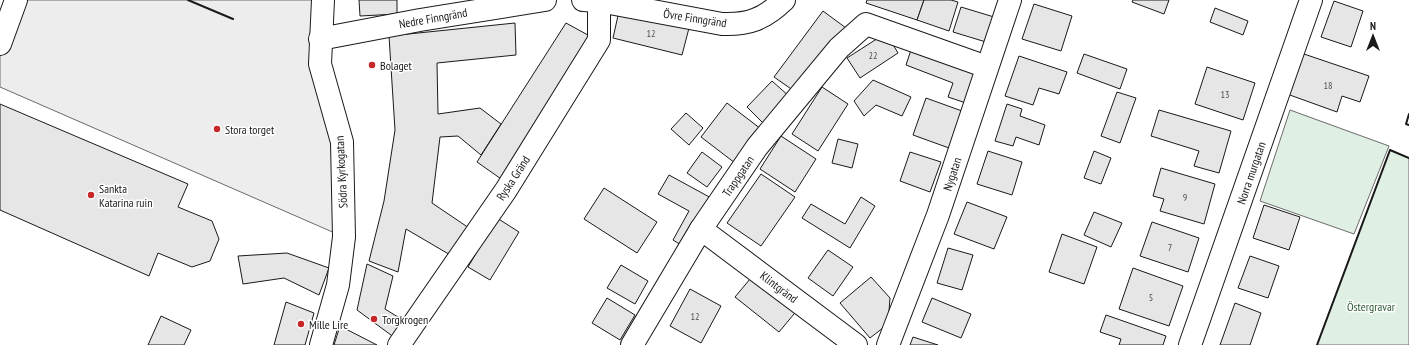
<svg xmlns="http://www.w3.org/2000/svg" width="1409" height="345" viewBox="0 0 1409 345" font-family="'PT Sans Narrow',sans-serif">
<rect width="100%" height="100%" fill="#fff"/>
<g fill="#e0efe3" stroke="#6a6a6a">
<polygon points="1290,110 1389,146 1354,234 1260,201"/>
<polygon points="1390,150 1409,158 1409,345 1317,345"/>
</g>
<polygon fill="#ededed" stroke="#6a6a6a" points="16,0 318,0 344,237 0,87 0,44"/>
<g fill="#e6e6e6" stroke="#1a1a1a">
<polygon points="359,0 397,0 397,14 360,16"/>
<polygon points="867,0 924,0 917,20 866,3"/>
<polygon points="924,0 951,0 958,2 949,31 917,20"/>
<polygon points="1133,0 1169,0 1164,14 1132,2"/>
<polygon points="1334,1 1363,11 1351,47 1321,37"/>
<polygon points="1034,4 1072,16 1061,51 1022,39"/>
<polygon points="961,7 994,17 986,42 953,32"/>
<polygon points="1215,8 1248,21 1243,35 1210,22"/>
<polygon points="619,11 689,28 682,55 613,38"/>
<polygon points="823,11 846,28 797,93 774,77"/>
<polygon points="515,23 516,55 437,63 438,114 480,108 501,124 481,155 458,136 440,137 432,203 472,230 452,256 406,229 398,272 369,261 384,201 395,130 389,36"/>
<polygon points="566,23 597,40 504,181 477,162"/>
<polygon points="886,33 898,53 860,78 847,58"/>
<polygon points="913,44 979,70 966,103 948,97 953,83 906,65"/>
<polygon points="1301,53 1369,76 1360,102 1342,96 1337,112 1287,94"/>
<polygon points="1084,54 1127,69 1120,89 1077,73"/>
<polygon points="1019,56 1067,72 1059,94 1039,88 1033,105 1005,96"/>
<polygon points="1207,67 1255,83 1243,120 1195,104"/>
<polygon points="873,80 911,97 902,116 876,105 864,116 854,101"/>
<polygon points="772,81 790,97 764,124 747,107"/>
<polygon points="822,87 848,104 818,151 792,134"/>
<polygon points="1117,92 1136,98 1120,143 1101,136"/>
<polygon points="926,98 962,111 949,148 913,135"/>
<polygon points="727,103 761,129 735,163 701,137"/>
<polygon points="0,104 188,184 178,207 212,221 219,239 210,261 192,267 158,253 149,276 0,210"/>
<polygon points="1007,104 1022,109 1020,116 1045,125 1039,145 1016,137 1013,146 995,141"/>
<polygon points="1159,110 1231,131 1219,173 1194,166 1199,151 1151,136"/>
<polygon points="686,113 703,128 689,145 671,129"/>
<polygon points="781,136 816,159 795,192 760,169"/>
<polygon points="838,139 858,144 852,168 832,163"/>
<polygon points="988,151 1022,162 1012,195 977,184"/>
<polygon points="1094,151 1111,158 1101,184 1084,178"/>
<polygon points="702,152 722,167 707,187 687,173"/>
<polygon points="910,152 941,162 930,192 900,181"/>
<polygon points="1161,168 1215,184 1204,224 1160,211 1164,199 1153,196"/>
<polygon points="761,174 795,197 761,246 727,223"/>
<polygon points="669,175 713,199 686,248 673,240 689,211 658,194"/>
<polygon points="604,188 657,222 637,253 584,219"/>
<polygon points="861,197 875,206 850,248 802,218 811,204 845,224"/>
<polygon points="967,202 1007,217 994,249 954,234"/>
<polygon points="1264,205 1300,217 1289,250 1253,238"/>
<polygon points="1094,212 1122,223 1111,247 1084,235"/>
<polygon points="497,218 519,232 490,280 468,267"/>
<polygon points="1152,222 1199,238 1188,272 1140,256"/>
<polygon points="1062,234 1097,247 1084,284 1049,272"/>
<polygon points="948,248 973,255 962,290 937,283"/>
<polygon points="828,250 853,267 833,296 808,278"/>
<polygon points="287,253 329,268 319,295 284,278 243,284 238,256"/>
<polygon points="1250,256 1279,266 1268,298 1238,288"/>
<polygon points="367,264 393,276 385,309 406,322 395,338 357,310"/>
<polygon points="621,265 648,281 635,304 607,288"/>
<polygon points="1133,268 1183,286 1169,326 1119,309"/>
<polygon points="755,273 799,308 779,332 735,297"/>
<polygon points="871,277 890,298 888,324 870,338 840,303"/>
<polygon points="690,289 721,306 701,343 670,326"/>
<polygon points="607,298 635,315 620,340 592,323"/>
<polygon points="932,298 971,314 961,338 922,322"/>
<polygon points="286,302 314,313 305,345 274,345"/>
<polygon points="1235,303 1261,313 1250,345 1220,345"/>
<polygon points="1106,315 1166,336 1163,345 1119,345 1121,339 1100,332"/>
<polygon points="161,316 191,330 184,345 148,345"/>
<polygon points="340,326 377,345 334,345"/>
<polygon points="913,337 938,345 910,345"/>
</g>
<g fill="none" stroke-linecap="round" stroke-linejoin="round">
<defs>
<g id="street">
<path d="M583,0L599,1L722,24C749,25 764,19 784,0"/>
<polyline points="320,39 420,20 545,0"/>
<polyline points="0,44 16,0"/>
<polyline points="701,229 856,345"/>
<polyline points="321,345 338,285 344,237 342,142 320,64 323,0"/>
<polyline points="399,345 506,190 599,40 599,0"/>
<polyline points="632,345 701,229 757,147 839,48 866,24 987,67"/>
<polyline points="888,345 938,215 1010,0"/>
<polyline points="1190,345 1311,0"/>
</g>
</defs>
<use href="#street" stroke="#1a1a1a" stroke-width="24"/>
<use href="#street" stroke="#fff" stroke-width="22"/>
<g stroke="#1a1a1a" stroke-width="2">
<polyline points="188,0 233,19"/>
<polyline points="1409,114 1406,124 1409,125"/>
<polyline points="1317,345 1390,150 1409,158"/>
</g>
</g>
<g fill="#c62828" stroke="#fff" stroke-width="1.5">
<circle cx="372" cy="65" r="4"/>
<circle cx="217" cy="129" r="4"/>
<circle cx="91" cy="195" r="4"/>
<circle cx="374" cy="319" r="4"/>
<circle cx="301" cy="324" r="4"/>
</g>
<g text-anchor="middle" dominant-baseline="central" stroke-width="3" stroke-linejoin="round" paint-order="stroke">
<g font-size="10" fill="#4d4d4d">
<text x="651" y="33">12</text>
<text x="873" y="55">22</text>
<text x="1328" y="85">18</text>
<text x="1225" y="94">13</text>
<text x="1185" y="197">9</text>
<text x="1170" y="247">7</text>
<text x="1151" y="297">5</text>
<text x="695" y="316">12</text>
</g>
<g font-size="12" fill="#1a1a1a" stroke="#fff">
<text transform="translate(433 18) rotate(-10)">Nedre Finngränd</text>
<text transform="translate(695 18) rotate(9)">Övre Finngränd</text>
<text transform="translate(341 172) rotate(-93)">Södra Kyrkogatan</text>
<text transform="translate(1251 173) rotate(-71)">Norra murgatan</text>
<text transform="translate(952 174) rotate(-72)">Nygatan</text>
<text transform="translate(738 176) rotate(-56)">Trappgatan</text>
<text transform="translate(513 178) rotate(-57)">Ryska Gränd</text>
<text transform="translate(779 287) rotate(37)">Klintgränd</text>
</g>
<g font-size="12" fill="#1a1a1a" stroke="#fff" text-anchor="start">
<text x="380" y="65">Bolaget</text>
<text x="225" y="129">Stora torget</text>
<text x="99" y="188">Sankta<tspan x="99" dy="14">Katarina ruin</tspan></text>
<text x="382" y="319">Torgkrogen</text>
<text x="309" y="324">Mille Lire</text>
</g>
<g font-size="12" fill="#2b5a34" stroke="#fff">
<text x="1371" y="306">Östergravar</text>
</g>
</g>
<g transform="translate(1373 36)" stroke="#ffffff" stroke-width="3" paint-order="stroke">
<path d="M0-3L7 15L0 10L-7 15Z" fill="#1a1a1a"/>
<text y="-6" font-size="11" font-weight="bold" text-anchor="middle" fill="#1a1a1a">N</text>
</g>
</svg>
